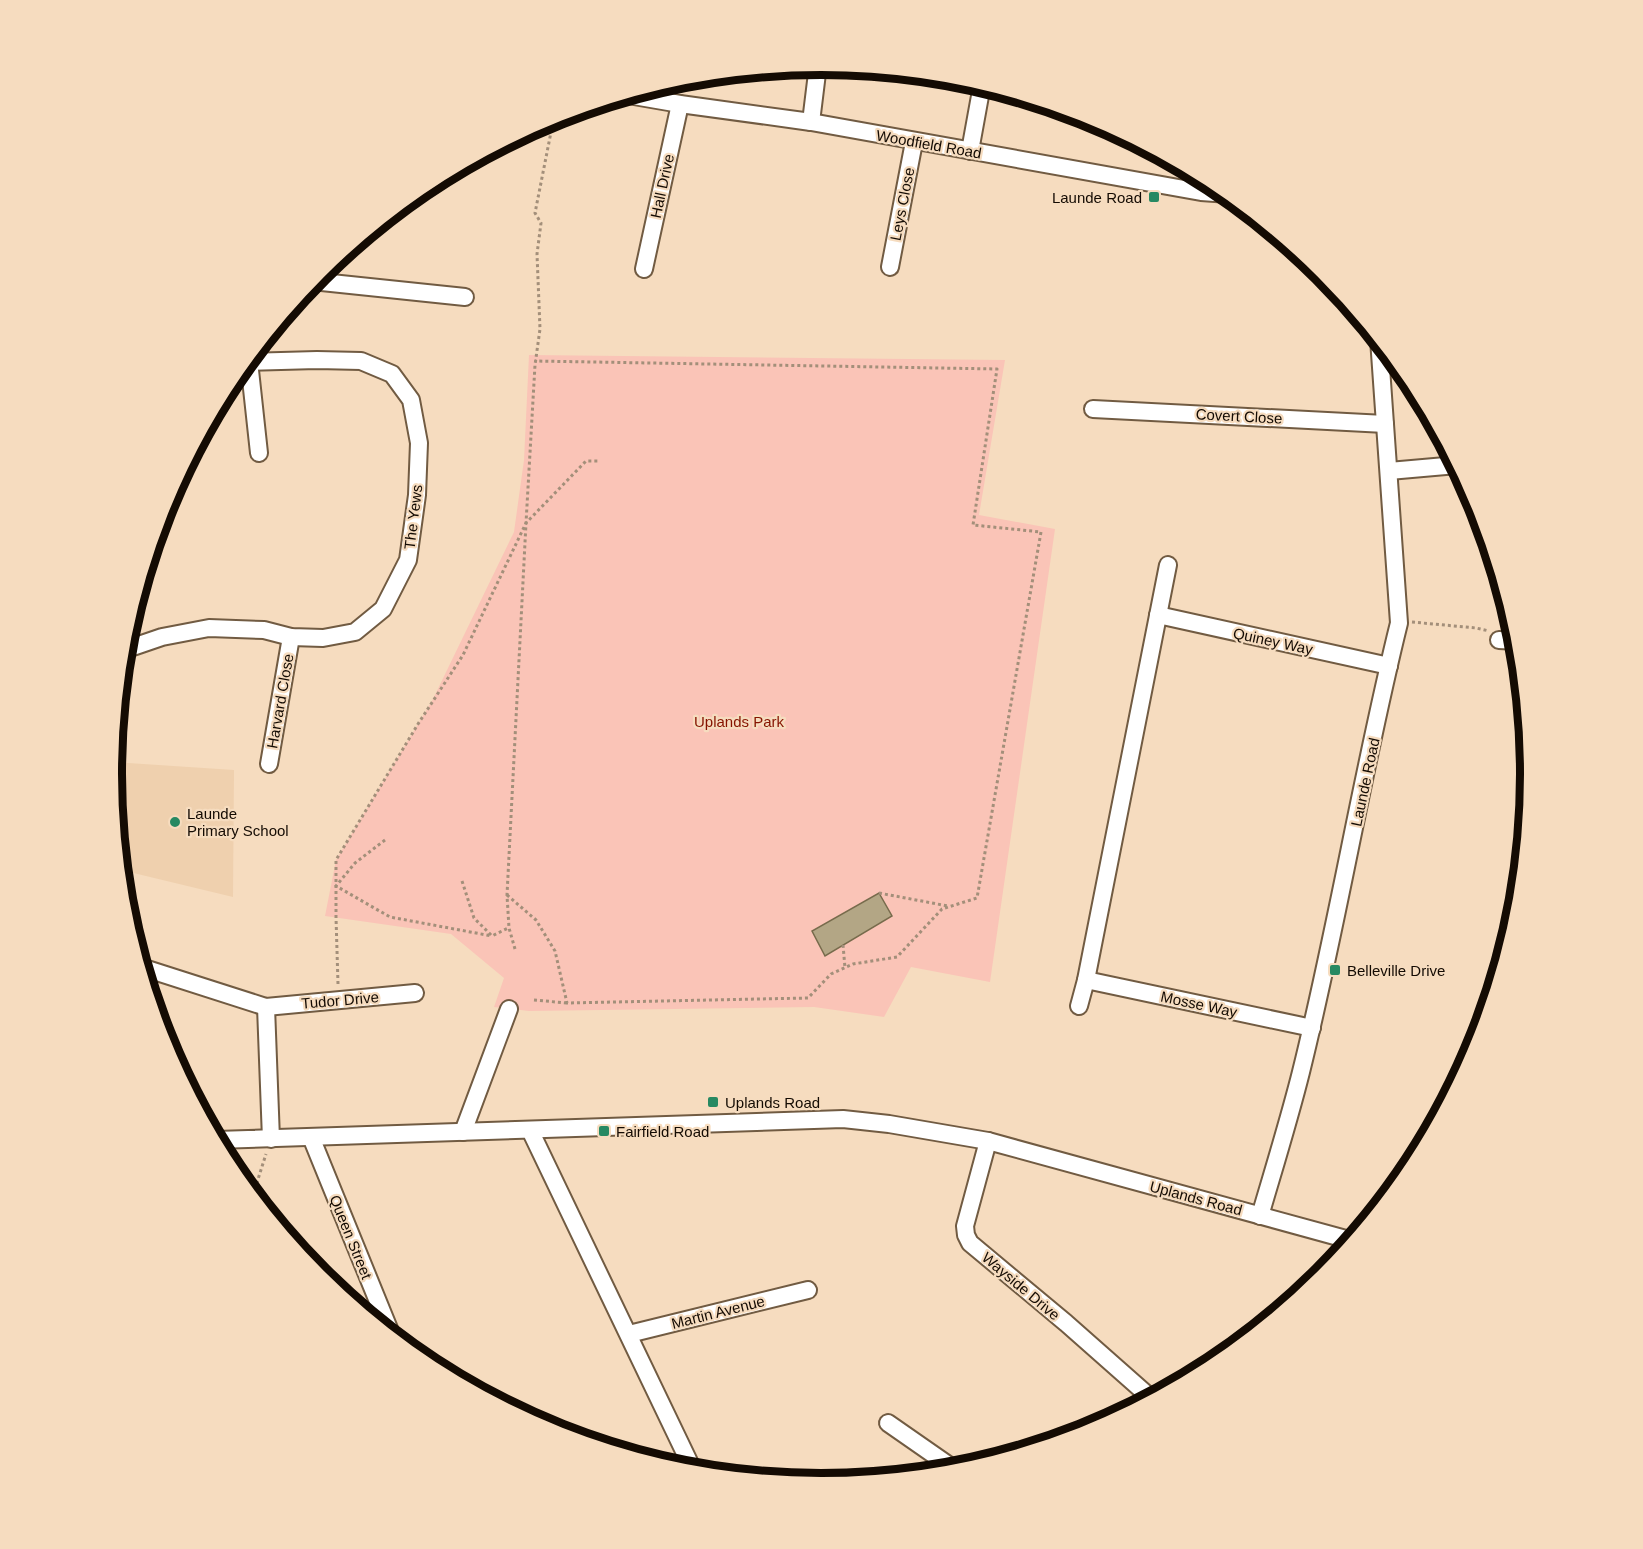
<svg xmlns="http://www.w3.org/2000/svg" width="1643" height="1549" viewBox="0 0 1643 1549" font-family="Arial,sans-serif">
<rect width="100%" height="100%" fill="#f6dcbf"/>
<polygon fill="#efd0ae" points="113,762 234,770 233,897 121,870 112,774"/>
<polygon fill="#fac4b7" points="529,355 1005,360 979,515 1055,529 990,982 911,967 884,1017 814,1007 529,1011 494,1007 504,978 451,934 325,916 336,860 432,701 514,532 524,460"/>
<polygon fill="#b3a685" stroke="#776b4c" stroke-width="1.5" points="879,893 892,916 825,956 812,931"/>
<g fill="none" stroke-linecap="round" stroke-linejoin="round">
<defs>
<g id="minor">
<polyline points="628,95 680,104 811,122 1201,192 1229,194"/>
<polyline points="811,122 818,65"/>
<polyline points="970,151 982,85"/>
<polyline points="890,267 914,142"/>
<polyline points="644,269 680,104"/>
<polyline points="312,281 465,297"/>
<polyline points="249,361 259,453"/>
<polyline points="1093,409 1385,424"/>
<polyline points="1389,471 1457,465"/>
<polyline points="1158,615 1389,666"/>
<polyline points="1499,640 1518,641"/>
<polyline points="124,650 162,637 209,628 264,630 291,637 323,638 355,632 383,609 408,560 417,495 419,443 411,400 392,374 361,361 317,360 246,362"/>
<polyline points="269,764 291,637"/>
<polyline points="1516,919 1518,910"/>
<polyline points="141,967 266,1007 415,993"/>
<polyline points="1086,980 1312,1028"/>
<polyline points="1079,1006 1086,980 1168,565"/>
<polyline points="266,1007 271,1139"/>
<polyline points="530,1130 694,1472"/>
<polyline points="463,1132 509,1009"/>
<polyline points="311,1137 392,1336"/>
<polyline points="216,1140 843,1119 889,1124 988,1141 1353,1241"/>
<polyline points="988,1141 965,1226 966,1235 970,1243 1066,1323 1152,1399"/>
<path d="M1260,1216C1274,1168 1289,1120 1301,1072C1338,923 1362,772 1399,623L1379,339"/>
<polyline points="629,1334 808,1290"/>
<polyline points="888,1423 957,1471"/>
</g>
</defs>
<use href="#minor" stroke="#715b42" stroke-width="20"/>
<g stroke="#a38f7a" stroke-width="3" stroke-dasharray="3 3" stroke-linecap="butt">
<polyline points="1412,622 1476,628 1489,631"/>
<polyline points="385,840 355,863 336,886 390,917 492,936"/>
<polyline points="462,881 474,918 492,936 508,928"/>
<polyline points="879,893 948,906"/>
<polyline points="507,895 536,920 555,951 567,1003 808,998 831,974 853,964 897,957 942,909 977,898 1041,532 973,525 997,369 535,361"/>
<polyline points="843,945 845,968"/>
<polyline points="515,949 509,928 507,895 526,523 586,461 599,461"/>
<polyline points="338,984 336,917 336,860 418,724 463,655 526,523 535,365 540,329 537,254 541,223 535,213 554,117"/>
<polyline points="534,1000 567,1003"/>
<polyline points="253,1195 266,1154"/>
</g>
<use href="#minor" stroke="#fff" stroke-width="16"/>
</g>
<g fill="#278962" stroke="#f6dcbf" stroke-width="2">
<rect x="1148" y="191" width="12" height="12" rx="3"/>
<circle cx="175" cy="822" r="6"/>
<rect x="1329" y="964" width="12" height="12" rx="3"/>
<rect x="707" y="1096" width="12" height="12" rx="3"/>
<rect x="598" y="1125" width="12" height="12" rx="3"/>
</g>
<g text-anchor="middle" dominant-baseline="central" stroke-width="4.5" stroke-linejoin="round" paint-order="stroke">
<g font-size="15" fill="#140b03" stroke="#f6dcbf">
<text transform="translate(929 144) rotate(10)">Woodfield Road</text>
<text transform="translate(662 186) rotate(-78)">Hall Drive</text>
<text transform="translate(902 204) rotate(-79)">Leys Close</text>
<text transform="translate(1239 416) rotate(3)">Covert Close</text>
<text transform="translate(413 517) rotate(-83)">The Yews</text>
<text transform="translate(1273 641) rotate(12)">Quiney Way</text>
<text transform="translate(280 701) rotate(-80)">Harvard Close</text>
<text transform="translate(1365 782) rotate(-78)">Launde Road</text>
<text transform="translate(340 1000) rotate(-5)">Tudor Drive</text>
<text transform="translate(1199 1004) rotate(12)">Mosse Way</text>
<text transform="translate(1196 1198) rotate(15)">Uplands Road</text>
<text transform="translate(351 1237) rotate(68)">Queen Street</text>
<text transform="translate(1021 1286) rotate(40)">Wayside Drive</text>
<text transform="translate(718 1312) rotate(-14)">Martin Avenue</text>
</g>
<g font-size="15" fill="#140b03" stroke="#f6dcbf" text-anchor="start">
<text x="1142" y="197" text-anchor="end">Launde Road</text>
<text x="187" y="813">Launde<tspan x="187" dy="17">Primary School</tspan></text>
<text x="1347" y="970">Belleville Drive</text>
<text x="725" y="1102">Uplands Road</text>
<text x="616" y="1131">Fairfield Road</text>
</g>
<g font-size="15" fill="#861400" stroke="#f6dcbf">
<text x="739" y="721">Uplands Park</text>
</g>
</g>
<path d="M0 0H1643V1549H0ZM122 774a699 699 0 1 1 1398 0a699 699 0 1 1-1398 0Z" fill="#f6dcbf" fill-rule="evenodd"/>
<path fill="none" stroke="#140b03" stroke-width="8" d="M122 774a699 699 0 1 1 1398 0a699 699 0 1 1-1398 0Z"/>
</svg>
